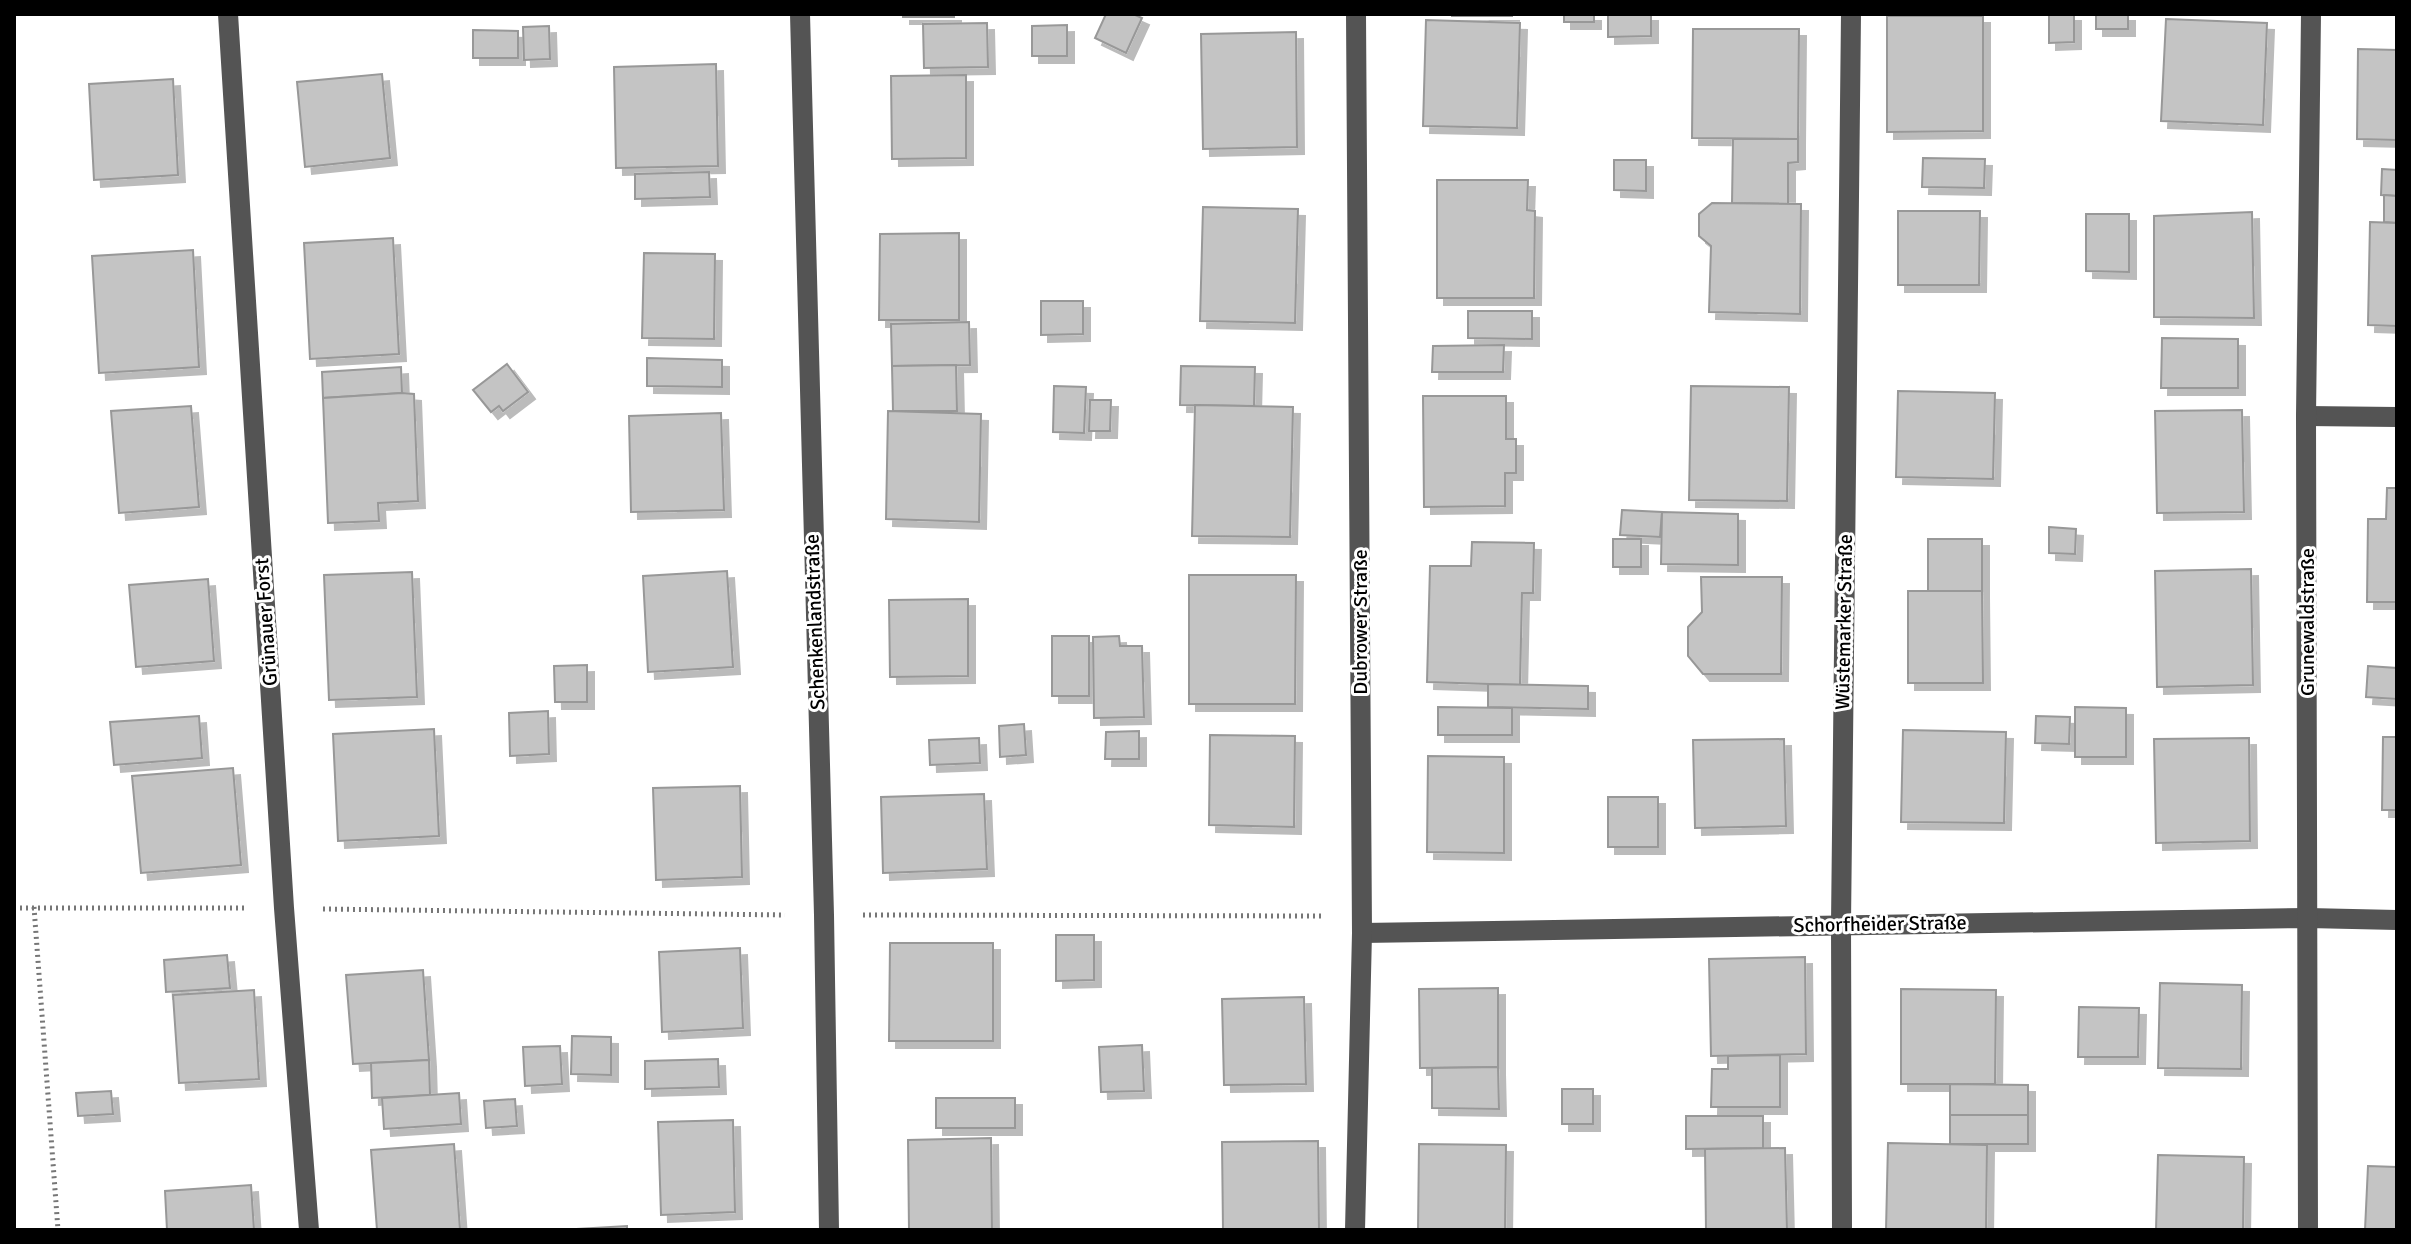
<svg xmlns="http://www.w3.org/2000/svg" width="2411" height="1244" viewBox="0 0 2411 1244" font-family="Signika,sans-serif">
<defs>
<filter id="shadow"><feDropShadow dx="7" dy="7" stdDeviation="0" flood-color="#0004"/></filter>
</defs>
<rect width="100%" height="100%" fill="#fff"/>
<g fill="#c4c4c4" stroke="#989898" stroke-width="2" filter="url(#shadow)">
<rect x="903" y="14" width="51" height="3"/>
<polygon points="1106,14 1133,14 1142,18 1126,53 1095,38"/>
<rect x="1452" y="14" width="60" height="2"/>
<rect x="1564" y="14" width="30" height="8"/>
<polygon points="1608,14 1651,14 1651,36 1608,37"/>
<polygon points="2049,14 2074,14 2074,42 2049,43"/>
<rect x="2096" y="14" width="32" height="15"/>
<polygon points="1887,16 1983,16 1983,131 1887,132"/>
<polygon points="2166,19 2267,23 2263,125 2161,121"/>
<polygon points="1426,20 1520,23 1517,128 1423,126"/>
<polygon points="987,23 988,67 924,68 923,24"/>
<polygon points="1067,25 1067,56 1032,56 1032,26"/>
<polygon points="549,26 550,59 524,60 523,27"/>
<polygon points="1693,29 1799,29 1798,139 1692,138"/>
<polygon points="473,30 518,31 518,58 473,58"/>
<polygon points="1296,32 1297,147 1203,149 1201,34"/>
<polygon points="2358,49 2397,50 2397,140 2357,139"/>
<polygon points="716,64 718,166 616,168 614,67"/>
<polygon points="382,74 390,158 305,167 297,82"/>
<polygon points="966,75 966,158 892,159 891,76"/>
<polygon points="173,79 178,175 94,180 89,84"/>
<polygon points="1733,139 1798,139 1798,162 1788,163 1788,204 1732,203"/>
<polygon points="1923,158 1985,159 1984,188 1922,187"/>
<polygon points="1614,160 1646,160 1646,191 1614,190"/>
<polygon points="2382,169 2397,170 2397,196 2381,195"/>
<polygon points="709,172 710,197 635,199 635,174"/>
<polygon points="1437,180 1528,180 1527,210 1535,211 1534,298 1437,298"/>
<polygon points="2384,195 2397,196 2397,223 2384,222"/>
<polygon points="1712,203 1801,204 1800,314 1709,312 1711,246 1699,236 1699,214"/>
<polygon points="1203,207 1298,209 1295,323 1200,321"/>
<polygon points="1898,211 1980,211 1979,285 1898,285"/>
<polygon points="2252,212 2254,318 2154,317 2154,216"/>
<polygon points="2086,214 2129,214 2129,272 2086,271"/>
<polygon points="2370,222 2397,223 2397,326 2368,325"/>
<polygon points="959,233 959,320 879,320 880,234"/>
<polygon points="393,238 399,354 310,359 304,243"/>
<polygon points="193,250 199,367 99,373 92,256"/>
<polygon points="644,253 715,254 714,339 642,338"/>
<polygon points="1041,301 1083,301 1083,334 1041,335"/>
<polygon points="1468,311 1532,311 1532,339 1468,338"/>
<polygon points="969,322 970,365 892,366 891,324"/>
<polygon points="2162,338 2238,339 2238,388 2161,388"/>
<polygon points="1504,345 1503,372 1432,372 1433,346"/>
<polygon points="647,358 722,360 722,387 647,386"/>
<polygon points="507,364 528,392 503,411 499,406 491,412 473,390"/>
<polygon points="956,365 957,411 893,411 892,366"/>
<polygon points="1181,366 1255,367 1254,406 1180,405"/>
<polygon points="401,367 402,393 323,398 322,372"/>
<polygon points="1054,386 1086,387 1084,433 1053,432"/>
<polygon points="1691,386 1789,387 1787,501 1689,500"/>
<polygon points="1898,391 1995,393 1993,479 1896,477"/>
<polygon points="402,393 414,394 418,501 378,503 379,521 328,523 323,398"/>
<polygon points="1423,396 1506,396 1506,439 1516,439 1516,473 1505,473 1505,506 1424,507"/>
<polygon points="1090,400 1111,400 1110,431 1089,431"/>
<polygon points="1195,405 1293,407 1290,537 1192,536"/>
<polygon points="191,406 199,507 119,513 111,411"/>
<polygon points="2242,410 2244,512 2157,513 2155,411"/>
<polygon points="888,411 981,414 979,522 886,519"/>
<polygon points="721,413 724,510 631,512 629,416"/>
<polygon points="2387,488 2397,488 2397,602 2367,602 2368,519 2386,519"/>
<polygon points="1622,510 1662,512 1660,537 1620,535"/>
<polygon points="1662,512 1738,514 1738,565 1661,564"/>
<polygon points="2049,527 2076,529 2075,554 2049,553"/>
<rect x="1613" y="539" width="28" height="28"/>
<rect x="1928" y="539" width="54" height="52"/>
<polygon points="1472,542 1534,543 1533,593 1522,593 1520,685 1427,682 1430,566 1471,566"/>
<polygon points="2251,569 2253,685 2157,687 2155,571"/>
<polygon points="727,571 733,667 648,672 643,576"/>
<polygon points="412,572 417,697 329,700 324,575"/>
<polygon points="1189,575 1296,575 1295,704 1189,704"/>
<polygon points="1701,577 1782,577 1781,674 1703,674 1688,656 1688,627 1702,612"/>
<polygon points="208,579 214,661 136,667 129,585"/>
<polygon points="1908,591 1982,591 1983,683 1908,683"/>
<polygon points="968,599 968,676 890,677 889,600"/>
<rect x="1052" y="636" width="37" height="60"/>
<polygon points="1119,636 1120,646 1142,646 1144,717 1094,718 1093,637"/>
<polygon points="587,665 587,702 555,702 554,666"/>
<polygon points="2368,666 2397,668 2397,699 2366,697"/>
<polygon points="1488,684 1588,686 1588,709 1488,707"/>
<polygon points="1438,707 1512,708 1512,735 1438,735"/>
<polygon points="2075,707 2126,708 2126,757 2075,757"/>
<polygon points="548,711 549,754 510,756 509,713"/>
<polygon points="199,716 202,758 114,765 110,722"/>
<polygon points="2036,716 2070,717 2069,744 2035,743"/>
<polygon points="1024,724 1026,755 1000,757 999,726"/>
<polygon points="434,729 439,836 338,841 333,734"/>
<polygon points="1903,730 2006,732 2004,823 1901,822"/>
<polygon points="1139,731 1139,759 1105,759 1106,732"/>
<polygon points="1210,735 1295,736 1294,827 1209,825"/>
<polygon points="2383,737 2397,737 2397,810 2382,810"/>
<polygon points="979,738 980,763 930,765 929,740"/>
<polygon points="2249,738 2250,841 2156,843 2154,739"/>
<polygon points="1784,739 1786,826 1695,828 1693,740"/>
<polygon points="1428,756 1504,757 1504,853 1427,852"/>
<polygon points="233,768 241,865 141,873 132,776"/>
<polygon points="740,786 742,877 656,880 653,788"/>
<polygon points="984,794 987,869 883,873 881,797"/>
<rect x="1608" y="797" width="50" height="50"/>
<polygon points="1056,935 1094,935 1094,980 1056,981"/>
<polygon points="890,943 993,943 993,1041 889,1041"/>
<polygon points="740,948 743,1028 662,1032 659,952"/>
<polygon points="227,955 230,988 166,992 164,960"/>
<polygon points="1805,957 1806,1054 1711,1056 1709,959"/>
<polygon points="423,970 429,1060 353,1064 346,975"/>
<polygon points="2160,983 2242,985 2241,1069 2158,1068"/>
<polygon points="1498,988 1498,1067 1420,1068 1419,989"/>
<polygon points="1901,989 1996,990 1995,1084 1901,1084"/>
<polygon points="254,990 259,1079 179,1083 173,995"/>
<polygon points="1304,997 1306,1084 1224,1085 1222,999"/>
<polygon points="2079,1007 2139,1008 2138,1057 2078,1057"/>
<polygon points="572,1036 611,1037 611,1075 571,1074"/>
<polygon points="1142,1045 1144,1091 1101,1092 1099,1047"/>
<polygon points="560,1046 562,1084 525,1086 523,1047"/>
<polygon points="1780,1055 1780,1107 1711,1107 1712,1069 1728,1069 1728,1056"/>
<polygon points="718,1059 719,1087 645,1089 645,1061"/>
<polygon points="429,1060 430,1095 372,1098 371,1063"/>
<polygon points="1498,1067 1499,1109 1432,1108 1432,1068"/>
<polygon points="1950,1084 2028,1085 2028,1115 1950,1115"/>
<rect x="1562" y="1089" width="31" height="35"/>
<polygon points="111,1091 113,1114 78,1116 76,1093"/>
<polygon points="459,1093 461,1124 384,1129 382,1098"/>
<rect x="936" y="1098" width="79" height="30"/>
<polygon points="515,1099 517,1126 486,1128 484,1101"/>
<rect x="1950" y="1115" width="78" height="29"/>
<polygon points="1686,1116 1763,1116 1763,1148 1686,1149"/>
<polygon points="733,1120 735,1212 661,1215 658,1122"/>
<polygon points="991,1138 992,1230 909,1230 908,1140"/>
<polygon points="1318,1141 1319,1230 1223,1230 1222,1142"/>
<polygon points="1888,1143 1987,1145 1986,1230 1886,1230"/>
<polygon points="454,1144 460,1230 377,1230 371,1150"/>
<polygon points="1419,1144 1506,1145 1505,1230 1418,1230"/>
<polygon points="1785,1148 1787,1230 1706,1230 1705,1149"/>
<polygon points="2158,1155 2244,1157 2243,1230 2156,1230"/>
<polygon points="2368,1166 2397,1167 2397,1230 2365,1230"/>
<polygon points="251,1185 254,1230 167,1230 165,1191"/>
<polygon points="627,1226 627,1230 577,1230 577,1229"/>
</g>
<g fill="none" stroke-linecap="round" stroke-linejoin="round">
<g stroke="#767676" stroke-width="5" stroke-dasharray="2 4" stroke-linecap="butt">
<polyline points="34,907 58,1230"/>
<polyline points="14,908 245,908"/>
<polyline points="323,909 785,915"/>
<polyline points="863,915 1321,916"/>
</g>
<g stroke="#545454" stroke-width="20">
<polyline points="228,14 284,908 309,1230"/>
<polyline points="800,14 824,915 829,1230"/>
<polyline points="2306,416 2397,417"/>
<polyline points="1362,933 2308,918 2397,920"/>
<polyline points="1355,1230 1362,933 1356,14"/>
<polyline points="1842,1230 1841,924 1851,14"/>
<polyline points="2308,1230 2306,416 2311,14"/>
</g>
</g>
<g text-anchor="middle" dominant-baseline="central" stroke-width="6" stroke-linejoin="round" paint-order="stroke">
<g font-size="20" fill="#000" stroke="#fff">
<text transform="translate(266 622) rotate(-94)">Grünauer Forst</text>
<text transform="translate(815 622) rotate(-92)">Schenkenlandstraße</text>
<text transform="translate(1360 622) rotate(-90)">Dubrower Straße</text>
<text transform="translate(1844 622) rotate(-89)">Wüstemarker Straße</text>
<text transform="translate(2307 622) rotate(-90)">Grunewaldstraße</text>
<text transform="translate(1880 924) rotate(-1)">Schorfheider Straße</text>
</g>
</g>
<rect width="2411" height="1244" fill="none" stroke="#000000" stroke-width="32"/>
</svg>
